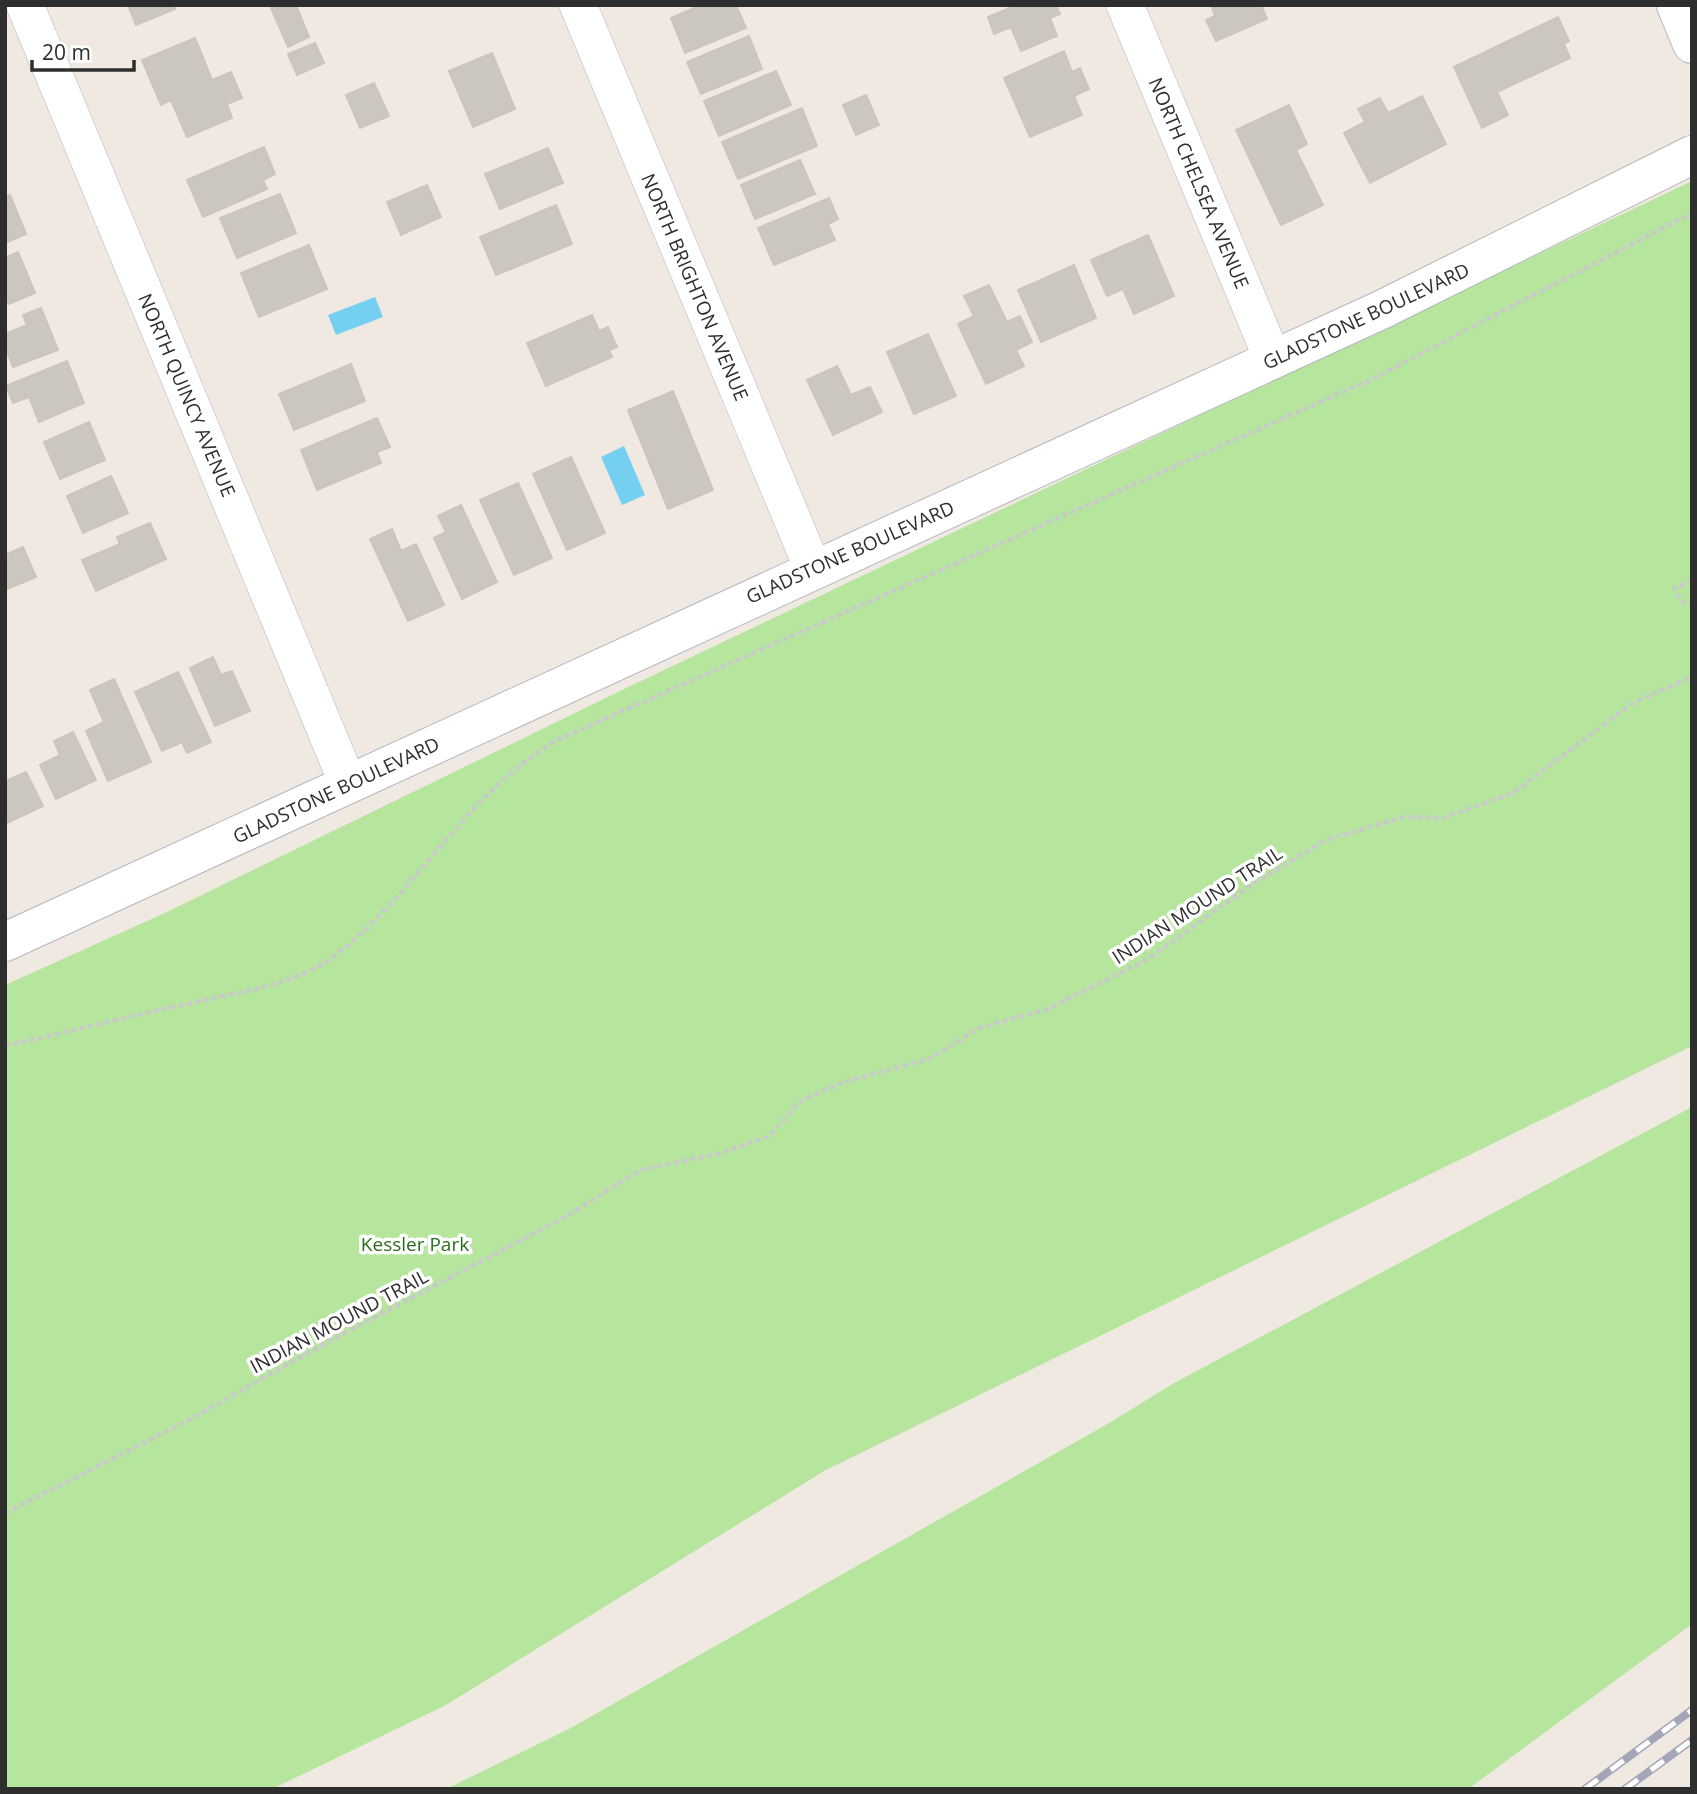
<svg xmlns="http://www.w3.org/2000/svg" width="1697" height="1794" viewBox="0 0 1697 1794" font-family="'Open Sans',sans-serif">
<rect width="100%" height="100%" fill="#efe9e1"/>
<g fill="#b6e59e">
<polygon points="1692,181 1692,1046 824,1471 446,1705 272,1789 5,1789 5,985 165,913 620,691"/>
<polygon points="1692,1107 1692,1624 1468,1789 446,1789 569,1729 1104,1426 1176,1382"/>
</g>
<g fill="#75cff0">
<polygon points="375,297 383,317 336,335 328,315"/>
<polygon points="624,446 645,495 622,505 601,457"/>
</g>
<g fill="#cbc7bf" stroke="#cbc5ba" stroke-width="2">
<polygon points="128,5 173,5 175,9 136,25"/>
<polygon points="278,5 296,5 309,37 288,47 271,8"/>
<polygon points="701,5 736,5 746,28 685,53 671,18"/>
<polygon points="1017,5 1056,5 1060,14 1050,18 1057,36 1021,51 1011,27 994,34 988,17"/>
<polygon points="1211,5 1261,5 1267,19 1216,41 1206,20 1215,16"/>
<polygon points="1558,17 1569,41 1564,44 1570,58 1497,92 1508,115 1482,128 1454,67"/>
<polygon points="749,36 762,69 701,94 687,62"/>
<polygon points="195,38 212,80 231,72 242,98 227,104 232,118 187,137 171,100 161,105 142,60"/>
<polygon points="315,43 324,63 297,75 288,54"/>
<polygon points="1064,51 1072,72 1080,68 1089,89 1074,96 1082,115 1030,137 1004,78"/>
<polygon points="492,53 515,109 473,127 449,71"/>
<polygon points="776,71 791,105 719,136 704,101"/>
<polygon points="374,83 389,116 360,128 346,95"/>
<polygon points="866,95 879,125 856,135 843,105"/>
<polygon points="1422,96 1446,144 1370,183 1344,133 1365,122 1358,109 1380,98 1388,113"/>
<polygon points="1289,105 1307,144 1296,150 1323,205 1281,225 1236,130"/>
<polygon points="802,108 817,146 738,179 722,142"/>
<polygon points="264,147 275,174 263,180 267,189 203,217 187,180"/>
<polygon points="548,148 563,183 500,209 485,174"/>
<polygon points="800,160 815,194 755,219 741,185"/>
<polygon points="427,185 441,217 401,235 387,202"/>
<polygon points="280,194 296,233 237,258 220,218"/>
<polygon points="10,195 26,234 5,243 5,197"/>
<polygon points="829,198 838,219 828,224 835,240 774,265 758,228"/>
<polygon points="556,205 572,244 496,275 480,237"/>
<polygon points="1148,235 1174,296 1134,314 1123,289 1107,296 1091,260"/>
<polygon points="309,245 327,289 259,317 241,273"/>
<polygon points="18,252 35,293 9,304 5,296 5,258"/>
<polygon points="1074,265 1096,318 1041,342 1018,290"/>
<polygon points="989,285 1007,322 1020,316 1032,342 1016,350 1024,366 986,384 958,324 974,316 964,296"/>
<polygon points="41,308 58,350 13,367 5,346 5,334 27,325 23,315"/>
<polygon points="592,315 599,331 608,327 617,347 609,350 612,357 546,386 527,343"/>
<polygon points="928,334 956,396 914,414 887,352"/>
<polygon points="67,361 84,403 39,422 29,397 13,403 6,386"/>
<polygon points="351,364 365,401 294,430 279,394"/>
<polygon points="837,366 851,395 870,387 882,412 833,435 807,380"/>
<polygon points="673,391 713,490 668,509 628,410"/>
<polygon points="377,418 390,447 377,452 381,463 317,490 301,450"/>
<polygon points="89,422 105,460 60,479 44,442"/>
<polygon points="571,457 605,533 567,550 533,474"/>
<polygon points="111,476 128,513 83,533 67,496"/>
<polygon points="518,483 552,558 514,575 480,500"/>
<polygon points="461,505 497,582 462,599 434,538 446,532 438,516"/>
<polygon points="150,523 166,559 96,591 82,560 120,544 117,537"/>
<polygon points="392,529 401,551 416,544 444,605 408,621 370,539"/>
<polygon points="23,547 36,577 5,590 5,555"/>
<polygon points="213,657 221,675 232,671 250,711 215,726 190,668"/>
<polygon points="178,672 211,742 187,753 182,742 162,751 135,692"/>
<polygon points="114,679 151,762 108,781 86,731 104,722 90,690"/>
<polygon points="73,732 96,780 56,799 40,765 60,755 54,741"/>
<polygon points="26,772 43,806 5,824 5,779 6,781"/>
</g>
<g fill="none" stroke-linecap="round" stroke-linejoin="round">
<defs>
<g id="street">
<polyline points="25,5 348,784"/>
<polyline points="578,5 813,569"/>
<polyline points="1125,5 1273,360"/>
</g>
<g id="secondary">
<polyline points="1676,5 1692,44"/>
<polyline points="5,942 1383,309 1692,155"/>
</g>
</defs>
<use href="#street" stroke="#b4b7c1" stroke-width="38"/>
<use href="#secondary" stroke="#b4b7c1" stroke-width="40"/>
<g stroke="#c9c9c9" stroke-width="4.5" stroke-dasharray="5 3.5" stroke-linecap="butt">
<polyline points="1692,580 1674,589 1684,603 1692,604"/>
<path d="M5,1046C66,1032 126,1017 187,1004C236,992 296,986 337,954C418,891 467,792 557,740L1372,379L1692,213"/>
<polyline points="5,1513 189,1420 322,1345 565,1217 640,1170 721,1153 770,1136 799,1102 843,1082 929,1059 979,1028 1048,1009 1148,959 1254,883 1326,840 1403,817 1443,818 1513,793 1634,702 1692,677"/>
</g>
<use href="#street" stroke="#fff" stroke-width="37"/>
<use href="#secondary" stroke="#fff" stroke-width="38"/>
<defs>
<g id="rail">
<polyline points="1585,1789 1692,1710"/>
<polyline points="1625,1789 1692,1740"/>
</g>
</defs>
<use href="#rail" stroke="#a3a6b8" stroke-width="8"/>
<use href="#rail" stroke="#fff" stroke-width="5" stroke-dasharray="16" stroke-linecap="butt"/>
</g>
<g text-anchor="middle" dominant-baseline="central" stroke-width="7" stroke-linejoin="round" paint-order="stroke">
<g font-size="19" fill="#2e2e2e" stroke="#fff">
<text transform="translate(1199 183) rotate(67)">NORTH CHELSEA AVENUE</text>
<text transform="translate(695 287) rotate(67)">NORTH BRIGHTON AVENUE</text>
<text transform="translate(1366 316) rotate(-25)">GLADSTONE BOULEVARD</text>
<text transform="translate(187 395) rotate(67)">NORTH QUINCY AVENUE</text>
<text transform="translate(850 552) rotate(-24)">GLADSTONE BOULEVARD</text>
<text transform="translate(336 790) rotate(-25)">GLADSTONE BOULEVARD</text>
<text transform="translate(1197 905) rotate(-33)">INDIAN MOUND TRAIL</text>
<text transform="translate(339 1321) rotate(-28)">INDIAN MOUND TRAIL</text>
</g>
<g font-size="19" fill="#2c6e1b" stroke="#fff">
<text x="415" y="1244">Kessler Park</text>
</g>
</g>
<rect width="1697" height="1794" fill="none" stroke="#2e2e2e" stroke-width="14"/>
<path d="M32 60v10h102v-10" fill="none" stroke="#2e2e2e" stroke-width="3.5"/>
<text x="42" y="60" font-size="21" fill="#2e2e2e" stroke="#ffffff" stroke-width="5" paint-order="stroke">20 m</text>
</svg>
